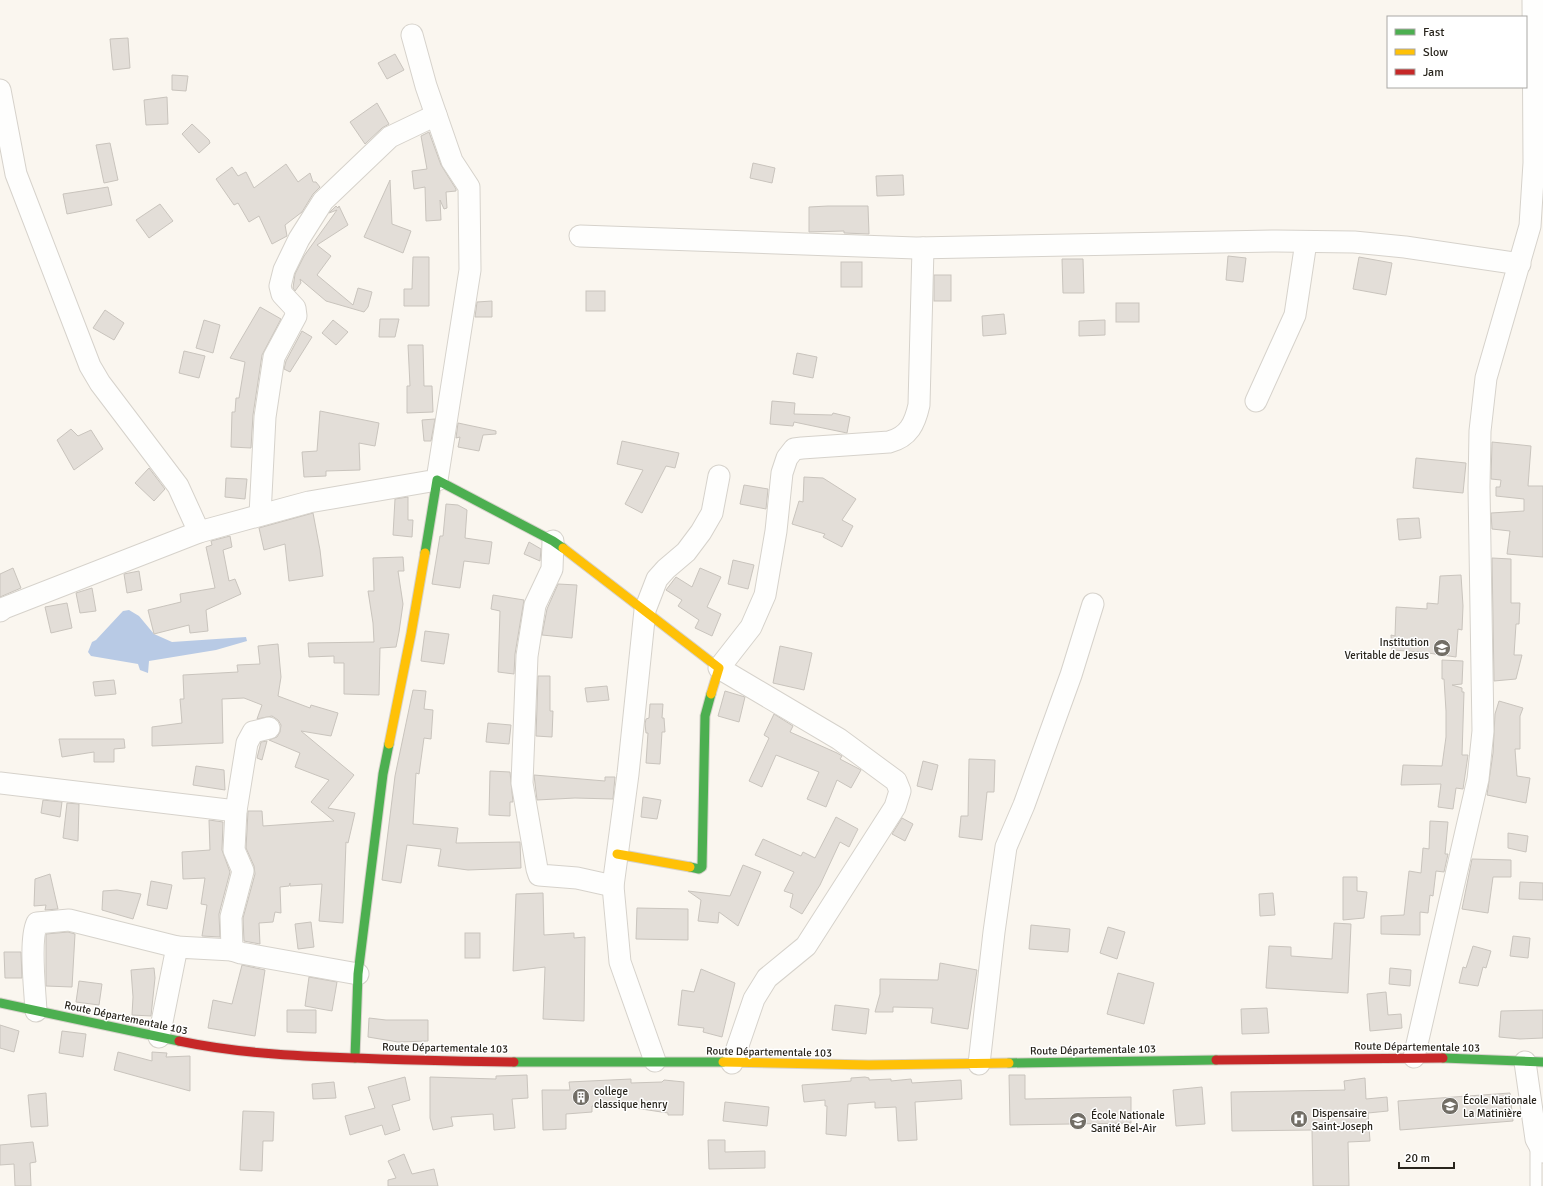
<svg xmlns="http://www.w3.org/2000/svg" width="1543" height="1186" viewBox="0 0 1543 1186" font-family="Signika,sans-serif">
<rect width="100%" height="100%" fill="#faf6ef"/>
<polygon fill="#b8cae5" points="129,610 139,616 154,634 172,642 246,637 247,641 216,650 149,661 148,673 140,670 138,664 91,656 88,652 92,642 96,640 123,611"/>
<g fill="#e3ded8" stroke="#c9c4bd">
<polygon points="128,38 130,68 113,70 110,39"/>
<polygon points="395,54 404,70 387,79 378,63"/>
<polygon points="172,75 188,76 186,91 172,90"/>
<polygon points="167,97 168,124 146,125 144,100"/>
<polygon points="377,103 389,124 382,128 365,144 350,122"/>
<polygon points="192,124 209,140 210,143 199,153 182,134"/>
<polygon points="429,132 441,165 456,189 456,191 446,192 447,208 444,209 440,200 441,220 426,221 425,187 414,189 412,171 427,169 421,136"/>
<polygon points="110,143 118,180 104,183 96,145"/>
<polygon points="753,163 775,168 772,183 750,178"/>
<polygon points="286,164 298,182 310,173 313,182 316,182 320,187 313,194 302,212 285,225 287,236 272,244 259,216 249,222 238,203 234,205 216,179 232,167 238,176 246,172 254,188"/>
<polygon points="903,175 904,195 877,196 876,176"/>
<polygon points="390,180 392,224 411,231 403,253 364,237"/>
<polygon points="108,187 112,205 67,214 63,194"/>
<polygon points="160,204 173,221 149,238 136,220"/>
<polygon points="336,206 338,208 339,206 348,225 317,245 331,256 317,275 353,305 358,288 372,292 368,307 364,312 326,301 300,279 301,283 295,291 293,288 295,274 304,256 337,210 329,213"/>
<polygon points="828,206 868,206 869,234 844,233 844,231 809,232 809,207"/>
<polygon points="1228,256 1246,258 1243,282 1226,280"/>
<polygon points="413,257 429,257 429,306 404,306 404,289 412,289"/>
<polygon points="1359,257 1392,263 1386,295 1353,289"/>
<polygon points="1062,259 1083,259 1084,293 1063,293"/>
<rect x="841" y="262" width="21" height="25"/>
<rect x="934" y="275" width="17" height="26"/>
<rect x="586" y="291" width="19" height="20"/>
<polygon points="492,301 492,317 475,317 477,302"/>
<rect x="1116" y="303" width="23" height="19"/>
<polygon points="260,307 281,319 262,355 253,415 251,448 231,447 232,412 235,412 236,398 239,398 245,362 230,358"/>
<polygon points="105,310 124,323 114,340 93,328"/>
<polygon points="1004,314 1006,334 983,336 982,316"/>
<polygon points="380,319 399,319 395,337 379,337"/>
<polygon points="204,320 220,325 213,353 196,348"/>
<polygon points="333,320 348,332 336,345 322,333"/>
<polygon points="1105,320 1105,335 1079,336 1079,321"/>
<polygon points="302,331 312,337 290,372 284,369 286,361"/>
<polygon points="408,345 423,345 424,386 432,386 433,412 407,413 407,386 410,386"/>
<polygon points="184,351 205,356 199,378 179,373"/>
<polygon points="797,353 817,357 813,378 793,374"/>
<polygon points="772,401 795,403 794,414 832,415 833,413 850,417 847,433 794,422 793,426 770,424"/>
<polygon points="320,411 379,423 375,446 359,443 360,470 326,471 326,476 304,477 302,452 317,451"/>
<polygon points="435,419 431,441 424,441 422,420"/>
<polygon points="458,423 496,431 496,434 483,435 479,451 458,447 460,437 456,438"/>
<polygon points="71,429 78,436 91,430 103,449 74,470 57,440"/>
<polygon points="622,441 679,453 675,468 666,466 642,513 625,504 643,470 617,464"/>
<polygon points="1492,442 1531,446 1528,486 1543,486 1543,557 1507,554 1510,531 1492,529 1491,513 1524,511 1524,499 1496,496 1496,487 1500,487 1501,480 1491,479"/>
<polygon points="1416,458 1466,463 1463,493 1413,488"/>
<polygon points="149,468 165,489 154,501 135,483"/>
<polygon points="804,477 823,478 856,499 842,520 853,526 842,547 823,537 825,534 792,524 799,501 803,502"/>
<polygon points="226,478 247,479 245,499 225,497"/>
<polygon points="744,485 768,489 766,509 740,504"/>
<polygon points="408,497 408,520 413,520 412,537 393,535 395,499"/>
<polygon points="446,504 458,505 467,510 465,538 492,542 489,564 464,561 460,588 432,584 440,536 443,536"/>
<polygon points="313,513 320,550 323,576 289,581 285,544 264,550 259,528"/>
<polygon points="1419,518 1421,538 1399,540 1397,519"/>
<polygon points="230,536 232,547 223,550 229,581 235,579 241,594 206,610 208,631 190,633 189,625 154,634 148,610 181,602 180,594 215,588 206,547 212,545 211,541"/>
<polygon points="529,542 541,549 540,561 524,554"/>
<polygon points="403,557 404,571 398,571 403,604 399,632 396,647 380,648 379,695 344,694 344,663 334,663 334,656 309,657 308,643 374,642 373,623 368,591 374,591 373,558"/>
<polygon points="1492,558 1511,559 1511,603 1520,603 1519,624 1516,624 1514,655 1522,655 1516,679 1494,681"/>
<polygon points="733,560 754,565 748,589 728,584"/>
<polygon points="13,568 21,588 0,597 0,574"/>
<polygon points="700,568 721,577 707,607 721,614 712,636 695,628 699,620 678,606 682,600 666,590 676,577 692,587"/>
<polygon points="139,571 142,590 127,593 124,574"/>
<polygon points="1461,575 1463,606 1462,630 1458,629 1456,657 1421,652 1392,650 1391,635 1395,636 1396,607 1427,609 1427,603 1438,604 1440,576"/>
<polygon points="558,584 577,585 572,638 542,635 547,609"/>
<polygon points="92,588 96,611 80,613 76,593"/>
<polygon points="493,595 524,600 515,654 514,674 498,672 500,611 491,609"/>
<polygon points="67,603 72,628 51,633 45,607"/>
<polygon points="425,631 449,634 444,664 421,661"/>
<polygon points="278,644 281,677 278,696 310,708 311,705 338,713 331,736 301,731 354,775 328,808 355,813 348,843 346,842 343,923 319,921 322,884 290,886 290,883 289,886 280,887 281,913 275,912 273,922 259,923 260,944 244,941 243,918 255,874 254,866 246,848 248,811 262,811 263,826 334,821 311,802 329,780 295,767 300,753 269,740 277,737 280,732 281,725 278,720 272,716 257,719 262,705 244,698 222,699 223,743 152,746 152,727 182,723 180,699 184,699 183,675 238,672 237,665 260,664 258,646"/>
<polygon points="780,646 812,653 804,690 773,683"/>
<polygon points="1442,660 1463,661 1462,684 1452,685 1462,688 1462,692 1464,692 1462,755 1468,755 1463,789 1456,788 1453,809 1438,807 1441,784 1401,785 1403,765 1442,766 1446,737 1446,711 1444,679 1442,679"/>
<polygon points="538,676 550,676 550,711 553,711 552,737 536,736"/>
<polygon points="114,680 116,694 95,696 93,682"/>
<polygon points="607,686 609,700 587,702 585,688"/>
<polygon points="413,690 426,691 424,709 433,710 431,739 424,738 419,774 416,773 413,824 458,828 456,843 520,842 521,868 468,870 438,866 441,849 407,845 401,883 382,880 395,776"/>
<polygon points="725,691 745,697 739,722 718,716"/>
<polygon points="1499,701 1523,708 1520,716 1520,749 1515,749 1517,776 1530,778 1526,803 1487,795 1493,753 1495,714"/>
<polygon points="650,704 663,704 662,718 664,718 665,732 662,732 660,764 646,763 648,733 646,733 645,724 646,719 649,718"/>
<polygon points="774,714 793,726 790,732 837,753 842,756 840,759 861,770 851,788 837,780 826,807 807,799 819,772 776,755 762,787 749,781 769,738 764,735"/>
<polygon points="488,723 511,725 509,744 486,742"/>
<polygon points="59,739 124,739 125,748 114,749 114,762 94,762 94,752 62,757"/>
<polygon points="267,741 262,760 257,758 261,742"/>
<polygon points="969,759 995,760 994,792 987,792 982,840 959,837 961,816 968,816"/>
<polygon points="923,761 938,765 932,790 917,786"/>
<polygon points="196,766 224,770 225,790 193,785"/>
<polygon points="490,771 510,772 513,802 510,802 510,816 489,815"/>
<polygon points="534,775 605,781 605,777 615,777 613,799 575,798 537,800"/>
<polygon points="643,797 661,800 657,819 641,817"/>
<polygon points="43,800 62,802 60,817 41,813"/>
<polygon points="67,803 79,804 78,841 63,838"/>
<polygon points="836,817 858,829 849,847 840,842 820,885 802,914 790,907 793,894 784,891 794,872 755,855 763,839 801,856 803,852 815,858"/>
<polygon points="902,818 913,824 905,841 892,834"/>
<polygon points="209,820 223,822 222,850 230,872 219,914 220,937 202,936 207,905 201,904 205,878 183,879 182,852 210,850"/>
<polygon points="1430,821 1448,822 1445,854 1448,854 1444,872 1436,871 1433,896 1430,895 1428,913 1420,912 1420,935 1381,934 1381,916 1404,915 1409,871 1421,873 1423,848 1429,849"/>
<polygon points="1508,833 1528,836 1526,852 1508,848"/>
<polygon points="1472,859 1511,860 1511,877 1493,877 1488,913 1462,909"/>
<polygon points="743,865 761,872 738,926 719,912 718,923 698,921 701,900 688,891 730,896"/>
<polygon points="50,874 58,909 45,910 46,905 34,906 35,879"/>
<polygon points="1343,877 1357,877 1357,891 1367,892 1364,918 1343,920"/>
<polygon points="151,881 172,885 167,909 147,905"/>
<polygon points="1520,882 1543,883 1543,900 1519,899"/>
<polygon points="117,890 141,894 133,919 102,910 103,891"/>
<polygon points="543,893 544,935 574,933 574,938 585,937 584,1021 543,1019 545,967 513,971 516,894"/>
<polygon points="1273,893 1275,915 1260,916 1259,894"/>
<polygon points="637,908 688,909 688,940 636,939"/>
<polygon points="311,922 314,947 298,949 295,924"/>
<polygon points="1334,923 1351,924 1348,993 1266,988 1269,946 1291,947 1291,956 1332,959"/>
<polygon points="1031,925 1070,929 1068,952 1029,949"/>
<polygon points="1108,927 1125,932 1117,959 1100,953"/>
<polygon points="68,932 75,934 72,987 46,986 46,934"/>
<rect x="465" y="933" width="15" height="25"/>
<polygon points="1513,936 1530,938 1528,958 1510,956"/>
<polygon points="1473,946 1491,951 1486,968 1483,967 1478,986 1459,983 1463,967 1466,968"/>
<polygon points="4,952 21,952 22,978 5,978"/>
<polygon points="940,963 977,970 968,1029 931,1023 933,1008 893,1007 893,1012 875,1012 880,994 880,979 938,980"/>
<polygon points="242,965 265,970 255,1036 208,1028 213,1000 232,1004"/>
<polygon points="154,968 155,978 151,1016 132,1015 133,997 131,970"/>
<polygon points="1390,968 1411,970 1410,986 1389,984"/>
<polygon points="701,969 735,983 722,1037 703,1032 704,1028 678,1025 682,990 694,992"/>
<polygon points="1118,973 1154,983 1144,1024 1107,1014"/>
<polygon points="309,977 337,982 332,1011 305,1006"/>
<polygon points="79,981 102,984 99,1005 76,1002"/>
<polygon points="1386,992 1388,1015 1401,1014 1402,1028 1370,1031 1367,994"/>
<polygon points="835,1005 869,1009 866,1034 832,1030"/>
<polygon points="1267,1008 1269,1033 1242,1034 1241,1009"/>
<polygon points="287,1010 316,1010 316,1033 287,1032"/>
<polygon points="1543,1010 1543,1038 1520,1039 1499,1037 1501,1011"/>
<polygon points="369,1018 386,1020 428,1020 428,1041 398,1042 368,1037"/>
<polygon points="0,1025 19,1031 14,1052 0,1048"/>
<polygon points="62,1031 86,1034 83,1057 59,1053"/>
<polygon points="118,1052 152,1061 152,1052 167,1053 166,1057 190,1056 190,1091 114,1070"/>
<polygon points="527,1075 528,1098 512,1099 515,1128 494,1130 493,1114 451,1117 453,1126 433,1130 430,1118 430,1077 496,1079 496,1076"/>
<polygon points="1009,1075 1025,1075 1025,1099 1131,1097 1131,1123 1010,1125"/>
<polygon points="405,1077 410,1100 392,1105 400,1130 385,1135 382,1125 350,1135 345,1116 375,1108 368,1087"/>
<polygon points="865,1077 869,1078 869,1080 891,1079 891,1081 911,1079 912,1083 961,1080 962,1099 915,1102 917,1140 898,1141 896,1107 875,1108 875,1102 848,1104 846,1136 826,1134 827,1106 825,1106 825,1100 804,1102 802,1085 851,1081 851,1078"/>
<polygon points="1365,1078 1366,1099 1387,1097 1388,1111 1368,1113 1370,1141 1348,1142 1349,1186 1313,1186 1312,1130 1232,1131 1231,1092 1345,1090 1344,1081"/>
<polygon points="631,1079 631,1083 662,1082 664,1080 684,1082 683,1115 668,1115 668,1113 635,1108 635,1104 592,1106 592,1112 566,1114 566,1129 543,1130 542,1090 570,1090 569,1082"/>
<polygon points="334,1082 336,1098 313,1099 312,1084"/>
<polygon points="1202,1087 1205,1124 1176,1126 1173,1090"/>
<polygon points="46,1093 48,1126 31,1127 28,1095"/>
<polygon points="1510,1093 1513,1121 1400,1130 1398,1101"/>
<polygon points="725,1102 769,1107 767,1126 723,1121"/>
<polygon points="243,1111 274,1112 273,1141 263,1141 262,1171 240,1170"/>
<polygon points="708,1140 725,1140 725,1152 765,1151 765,1168 709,1169"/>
<polygon points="33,1142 36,1162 30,1163 31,1186 15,1186 14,1164 0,1165 0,1145"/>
<polygon points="404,1154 412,1174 434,1169 438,1186 388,1186 388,1180 396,1178 388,1161"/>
</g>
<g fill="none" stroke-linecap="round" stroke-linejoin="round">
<defs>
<polyline id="lane" points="1536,1145 1536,1186"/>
<g id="street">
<polyline points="0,90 16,174 90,366 100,383 178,486 199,532"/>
<polyline points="580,236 916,248 1276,241 1354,242 1405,247 1520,264"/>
<polyline points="1256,401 1295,315 1306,242"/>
<polyline points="260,515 265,417 274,357 296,316 295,308 282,294 280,286 284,270 299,239 323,201 390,137 436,115"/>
<polyline points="553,541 552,569 535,605 527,656 522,783 537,869 539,875 577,878 613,886"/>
<polyline points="0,611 4,608 199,532 309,502 437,480 470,270 469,187 452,161 426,86 412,35"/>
<polyline points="269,728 253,732 247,743 236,811 234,850 243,871 231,917 232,950 241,953 358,974"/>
<polyline points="0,783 236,811"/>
<path d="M36,1011C35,990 29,940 37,923L69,920L177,947"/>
<polyline points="159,1037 177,947 232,950"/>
<polyline points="1414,1057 1478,779 1483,731 1479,487 1480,431 1486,378 1530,226 1534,163 1533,0"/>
<polyline points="655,1061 620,962 613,886 628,774 645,610 657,579 666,569 686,552 701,532 712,513 719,476"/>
<polyline points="1525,1062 1536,1139 1543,1152"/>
<path d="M732,1063L754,999L767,978L806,946L895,807L900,791L896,781L839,739L719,668L751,627L765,595L776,531L782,473L787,458L794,449L802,448L889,442C909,437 915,423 919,405L923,248"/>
<polyline points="979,1064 994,932 1006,847 1024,805 1071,675 1093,604"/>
</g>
<g id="fast">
<polyline points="425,553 437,480 553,541 563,548"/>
<polyline points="690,867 699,869 702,867 705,716 711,694"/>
<polyline points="0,1003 179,1041"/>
<polyline points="355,1058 358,974 383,774 389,744"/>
<polyline points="1443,1058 1543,1062"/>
<polyline points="514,1062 723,1062"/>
<polyline points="1009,1063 1216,1060"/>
</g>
<g id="slow">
<polyline points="563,548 719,668 711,694"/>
<polyline points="389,744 411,634 425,553"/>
<polyline points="617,854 690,867"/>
<polyline points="723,1062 869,1065 1009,1063"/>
</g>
<g id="jam">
<path d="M179,1041C236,1053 295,1056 353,1058C407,1060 460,1062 514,1062"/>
<polyline points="1216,1060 1443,1058"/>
</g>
</defs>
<use href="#lane" stroke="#d6d2cb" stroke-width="13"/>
<use href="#street" stroke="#d6d2cb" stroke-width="23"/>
<use href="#fast" stroke="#d6d2cb" stroke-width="11"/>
<use href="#slow" stroke="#d6d2cb" stroke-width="11"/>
<use href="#jam" stroke="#d6d2cb" stroke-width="11"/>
<use href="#lane" stroke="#fefefd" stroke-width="11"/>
<use href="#street" stroke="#fefefd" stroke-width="21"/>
<use href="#fast" stroke="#4caf50" stroke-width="9"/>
<use href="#slow" stroke="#ffc107" stroke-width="9"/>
<use href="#jam" stroke="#c62828" stroke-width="9"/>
</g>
<defs>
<symbol id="school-disc" viewBox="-11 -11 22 22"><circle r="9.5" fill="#726e66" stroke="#fff"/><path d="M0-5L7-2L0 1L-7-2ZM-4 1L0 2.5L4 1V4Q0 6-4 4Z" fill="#fff"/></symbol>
<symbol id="building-disc" viewBox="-11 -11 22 22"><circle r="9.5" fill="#726e66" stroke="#fff"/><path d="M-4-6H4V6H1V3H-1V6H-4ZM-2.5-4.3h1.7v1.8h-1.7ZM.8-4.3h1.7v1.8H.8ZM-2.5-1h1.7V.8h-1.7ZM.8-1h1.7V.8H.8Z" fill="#fff"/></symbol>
<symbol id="hospital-disc" viewBox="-11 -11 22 22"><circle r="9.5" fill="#726e66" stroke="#fff"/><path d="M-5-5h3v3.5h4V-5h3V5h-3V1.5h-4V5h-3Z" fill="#fff"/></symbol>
</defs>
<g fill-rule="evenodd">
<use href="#school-disc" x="1432" y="638" width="20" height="20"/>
<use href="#building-disc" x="571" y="1087" width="20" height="20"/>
<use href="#school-disc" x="1440" y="1096" width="20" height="20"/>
<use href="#hospital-disc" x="1289" y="1109" width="20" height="20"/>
<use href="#school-disc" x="1068" y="1111" width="20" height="20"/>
</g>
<g text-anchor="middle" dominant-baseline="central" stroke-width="3" stroke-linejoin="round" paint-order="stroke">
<g font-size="11" fill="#29251d" stroke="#fff" text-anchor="start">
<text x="1429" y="642" text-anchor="end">Institution<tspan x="1429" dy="13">Veritable de Jesus</tspan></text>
<text x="594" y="1091">college<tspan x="594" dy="13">classique henry</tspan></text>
<text x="1463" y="1100">École Nationale<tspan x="1463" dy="13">La Matinière</tspan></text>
<text x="1312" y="1113">Dispensaire<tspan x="1312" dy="13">Saint-Joseph</tspan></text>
<text x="1091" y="1115">École Nationale<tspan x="1091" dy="13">Sanité Bel-Air</tspan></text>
</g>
<g font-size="11" fill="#29251d" stroke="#fff">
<text transform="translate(126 1018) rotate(12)">Route Départementale 103</text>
<text transform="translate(1417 1047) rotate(1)">Route Départementale 103</text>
<text transform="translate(445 1048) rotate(1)">Route Départementale 103</text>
<text transform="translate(1093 1050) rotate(-1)">Route Départementale 103</text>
<text transform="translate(769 1052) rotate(1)">Route Départementale 103</text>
</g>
</g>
<rect x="1387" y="16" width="140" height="72" fill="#ffffff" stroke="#a9a8a5"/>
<rect x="1395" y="29" width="20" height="6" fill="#4caf50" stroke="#a9a8a5"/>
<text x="1423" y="36" font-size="12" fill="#29251d">Fast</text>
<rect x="1395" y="49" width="20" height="6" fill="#ffc107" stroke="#a9a8a5"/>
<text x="1423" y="56" font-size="12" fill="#29251d">Slow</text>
<rect x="1395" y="69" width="20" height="6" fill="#c62828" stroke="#a9a8a5"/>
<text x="1423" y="76" font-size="12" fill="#29251d">Jam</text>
<path d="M1399 1162v6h55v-6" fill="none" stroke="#29251d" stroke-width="2"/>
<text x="1405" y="1162" font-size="12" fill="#29251d" stroke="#ffffff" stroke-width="3" paint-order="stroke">20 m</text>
</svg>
